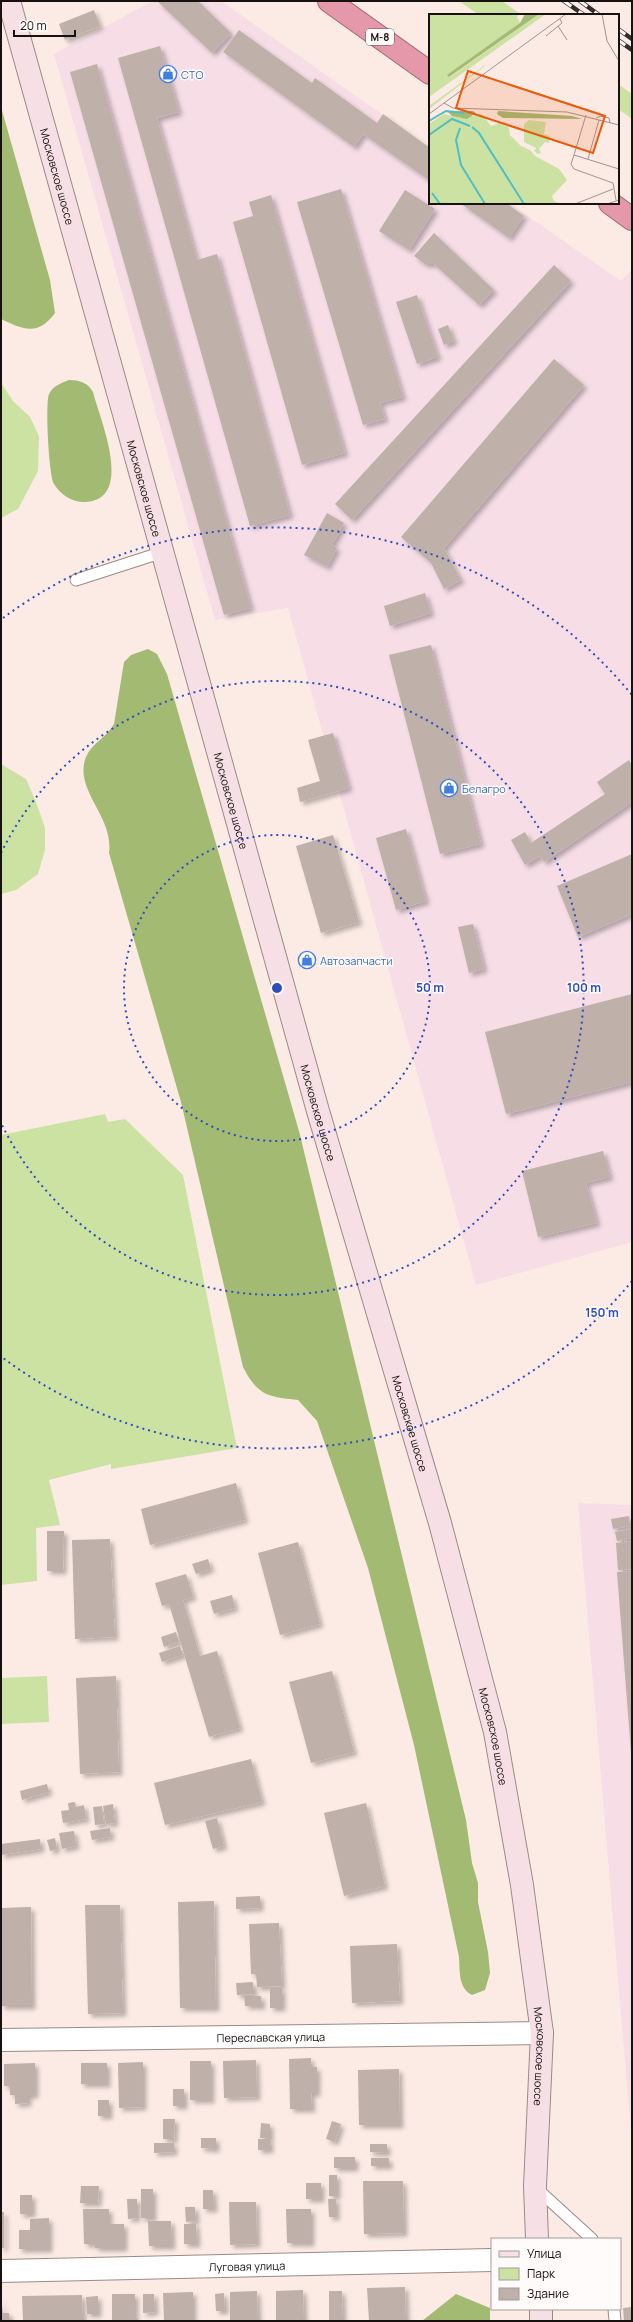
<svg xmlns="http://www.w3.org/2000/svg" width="633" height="2322" viewBox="0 0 633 2322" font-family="Manrope,sans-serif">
<defs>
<filter id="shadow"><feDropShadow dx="3.5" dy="3.5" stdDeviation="2" flood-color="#0004"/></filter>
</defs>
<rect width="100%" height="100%" fill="#fcebe5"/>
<g fill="#f6dde6">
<polygon points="153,1 221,1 430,148 430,203 509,203 621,281 632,269 632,1242 476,1285 288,608 215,620 54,54"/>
<polygon points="578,1503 632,1505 632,2145"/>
</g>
<g fill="#cbe2a2">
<polygon points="459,1 502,1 522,15 479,15"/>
<polygon points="618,84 632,94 632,119 618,109"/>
<polygon points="1,383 13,401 30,417 39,436 38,471 18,509 1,518"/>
<polygon points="1,764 26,779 36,802 45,828 45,850 38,874 16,890 1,894"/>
<polygon points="105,1114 108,1122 125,1119 183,1175 237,1448 111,1469 111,1464 49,1480 60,1525 36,1528 37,1581 1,1585 1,1135"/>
<polygon points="47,1676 49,1722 1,1724 1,1678"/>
</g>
<g fill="#a2ba72">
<path d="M1,107L50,280L55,313C38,336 24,330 1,319Z"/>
<path d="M69,380C80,380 88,383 93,392C100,420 136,501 84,502C72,502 61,495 54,484C49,475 45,404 49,394C53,386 61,383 69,380Z"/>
<path d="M148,649L157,654L167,674L299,1131L466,1820L472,1863L478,1883V1902L488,1952L490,1973L485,1990L472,1995C458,1988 460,1971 459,1957L414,1745L368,1568L317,1421L298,1400C268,1397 258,1396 243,1367L181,1102L109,853C114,816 73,790 86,757C92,743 107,737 114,724L124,662L131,655Z"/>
<polygon points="456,2294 490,2308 490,2321 422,2321"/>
</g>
<g fill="#bfb0a9" filter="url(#shadow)">
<polygon points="157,1 198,1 231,33 212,53"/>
<polygon points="94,10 100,26 65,40 59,24"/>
<polygon points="239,30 312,83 315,78 377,123 383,114 430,148 430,181 363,134 354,147 223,52"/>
<polygon points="160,46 179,112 157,118 197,260 217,254 290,515 250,526 118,58"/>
<polygon points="97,64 251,608 224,615 70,72"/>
<polygon points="341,189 403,397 380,403 385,419 363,425 297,202"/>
<polygon points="405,190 435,209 409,250 379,231"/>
<polygon points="271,195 345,453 302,465 233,222 253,216 249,202"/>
<polygon points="460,203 506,203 524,216 509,238"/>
<polygon points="434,233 494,290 479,305 434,264 425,264 414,256"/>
<polygon points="554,265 571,281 352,520 335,504"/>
<polygon points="417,295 438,357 417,364 396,302"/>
<polygon points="448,325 454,341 444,345 438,329"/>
<polygon points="554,359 584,385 444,548 461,580 444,589 431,563 401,537"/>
<polygon points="327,513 344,523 332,545 337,548 327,567 304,555"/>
<polygon points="425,593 431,613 390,626 384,606"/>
<polygon points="431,645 481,844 440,854 389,655"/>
<polygon points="333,733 349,788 300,802 297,788 320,781 308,740"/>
<polygon points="629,760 632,765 632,802 544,862 540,856 525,865 511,840 525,832 531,843 605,794 597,782"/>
<polygon points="406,829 426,901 396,910 376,838"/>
<polygon points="333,835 359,922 321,933 296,846"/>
<polygon points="632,854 632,914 578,937 557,886"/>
<polygon points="473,924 484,969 469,973 458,927"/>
<polygon points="632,994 632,1082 506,1114 485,1032"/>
<polygon points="603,1151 610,1177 586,1183 597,1223 538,1237 522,1171"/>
<polygon points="236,1483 245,1520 150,1545 141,1509"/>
<polygon points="629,1516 630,1526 613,1529 611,1519"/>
<polygon points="631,1529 632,1538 617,1541 615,1532"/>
<polygon points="47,1531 64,1531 63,1571 47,1571"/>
<polygon points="110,1539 115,1637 75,1639 72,1540"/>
<polygon points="632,1541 632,1569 618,1570 616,1543"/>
<polygon points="298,1542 320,1624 280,1635 258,1553"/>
<polygon points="208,1559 211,1569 196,1574 192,1564"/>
<polygon points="632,1571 632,1752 631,1752 617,1572"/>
<polygon points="186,1574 193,1597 183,1600 200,1656 217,1651 240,1728 209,1737 169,1604 162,1606 155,1583"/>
<polygon points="232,1595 235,1608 214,1614 210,1601"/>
<polygon points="176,1632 179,1642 164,1647 161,1637"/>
<polygon points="180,1646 183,1655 162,1662 159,1653"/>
<polygon points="332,1671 354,1752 311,1763 289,1682"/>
<polygon points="116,1676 119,1772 80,1774 76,1678"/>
<polygon points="251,1759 262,1802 165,1825 154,1783"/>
<polygon points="47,1784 49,1792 22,1800 20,1791"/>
<polygon points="75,1802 76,1807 84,1805 86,1819 63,1823 61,1811 69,1810 68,1803"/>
<polygon points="366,1803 385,1886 344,1896 324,1813"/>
<polygon points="113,1804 115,1823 106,1824 103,1806"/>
<polygon points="102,1806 104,1824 95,1825 93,1807"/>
<polygon points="217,1818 224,1846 213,1849 205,1821"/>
<polygon points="110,1828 111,1837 92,1840 90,1831"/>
<polygon points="74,1831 76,1846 62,1849 59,1833"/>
<polygon points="55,1838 57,1849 50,1851 47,1840"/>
<polygon points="40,1839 41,1849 1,1855 1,1844"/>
<polygon points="260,1896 260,1908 236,1909 236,1897"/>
<polygon points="214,1901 216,2008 180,2008 178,1902"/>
<polygon points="85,1905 120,1905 123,2013 88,2014"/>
<polygon points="31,1907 32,2006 1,2006 1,1908"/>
<polygon points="279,1923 282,1986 257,1987 256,1974 251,1974 249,1924"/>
<polygon points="397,1944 400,2001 352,2003 350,1946"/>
<polygon points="253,1982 254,1994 237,1995 236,1983"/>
<rect x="270" y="1988" width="12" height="20"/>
<polygon points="244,1996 261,1996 262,2006 245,2006"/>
<polygon points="311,2058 311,2067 317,2067 317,2093 311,2093 312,2109 290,2109 289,2059"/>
<polygon points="256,2060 257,2097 224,2098 223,2061"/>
<rect x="190" y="2061" width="21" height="39"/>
<polygon points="143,2062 143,2107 119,2108 118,2063"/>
<polygon points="35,2063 35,2095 28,2095 28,2103 15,2104 15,2095 10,2095 10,2086 4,2086 4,2064"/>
<rect x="81" y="2063" width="26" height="21"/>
<polygon points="399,2069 400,2125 359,2125 358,2070"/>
<rect x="173" y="2089" width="11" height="17"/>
<rect x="98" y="2100" width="11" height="16"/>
<polygon points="163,2119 175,2119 174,2140 163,2139"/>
<polygon points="332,2121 341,2124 335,2142 326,2139"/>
<polygon points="261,2123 270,2124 270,2138 260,2138"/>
<polygon points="201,2138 216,2138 216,2149 201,2148"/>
<rect x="258" y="2139" width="12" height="11"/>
<polygon points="154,2143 174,2143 174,2152 154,2153"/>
<polygon points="370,2144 387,2144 387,2153 370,2152"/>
<rect x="334" y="2157" width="21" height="11"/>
<rect x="371" y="2158" width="18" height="8"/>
<rect x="329" y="2175" width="8" height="21"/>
<polygon points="363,2181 403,2181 404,2233 364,2234"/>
<rect x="306" y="2183" width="15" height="16"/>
<polygon points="81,2186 99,2186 98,2203 80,2203"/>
<rect x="141" y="2189" width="12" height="29"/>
<polygon points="203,2190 213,2190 214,2209 203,2209"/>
<rect x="20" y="2195" width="12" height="19"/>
<polygon points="127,2199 137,2199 137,2218 128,2219"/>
<polygon points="328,2199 336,2199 336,2217 329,2217"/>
<polygon points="229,2202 256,2202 257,2244 230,2245"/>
<polygon points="185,2207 195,2207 196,2221 186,2222"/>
<polygon points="83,2209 109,2209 109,2224 124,2224 124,2248 95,2248 95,2244 84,2244"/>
<polygon points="286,2209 311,2209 311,2243 287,2243"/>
<rect x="1" y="2212" width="3" height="36"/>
<polygon points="49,2218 49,2249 19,2249 19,2230 30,2230 30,2219"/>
<polygon points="148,2221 171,2221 172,2246 149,2246"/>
<polygon points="184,2224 196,2224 197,2244 184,2244"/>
<polygon points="405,2287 406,2321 369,2321 367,2288"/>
<polygon points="303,2290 304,2321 276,2321 276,2291"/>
<polygon points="257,2291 258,2321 230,2321 230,2292"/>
<polygon points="329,2291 342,2291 343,2321 329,2321"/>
<polygon points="193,2292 193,2321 164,2321 163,2293"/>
<polygon points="224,2293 225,2311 216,2311 215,2294"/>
<rect x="112" y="2294" width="23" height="27"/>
<polygon points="143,2294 154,2294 155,2312 143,2313"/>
<polygon points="82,2295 83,2321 23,2320 22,2296"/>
<polygon points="98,2296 98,2314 87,2314 86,2297"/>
<polygon points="1,2297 3,2313 9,2313 10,2321 1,2321"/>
<polygon points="632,2307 632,2321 624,2321 623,2308"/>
</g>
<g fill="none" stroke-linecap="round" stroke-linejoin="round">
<defs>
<g id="lane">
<polyline points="76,580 163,552"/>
<polyline points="535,2187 592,2239"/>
<polyline points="614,2309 615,2321"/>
</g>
<g id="street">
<path id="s1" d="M1,2040L542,2033"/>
<path id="s2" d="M1,2271L492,2260"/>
</g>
<g id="secondary">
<path id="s3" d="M9,1L318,1111L440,1523L495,1732L522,1885L542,2033L535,2186L537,2239"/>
<polyline points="541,2309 541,2321"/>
</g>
<g id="highway">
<polyline points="329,1 430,73"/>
<polyline points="610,203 632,219"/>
</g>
</defs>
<use href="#lane" stroke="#9a8a85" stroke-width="13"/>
<use href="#street" stroke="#9a8a85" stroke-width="24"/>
<use href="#secondary" stroke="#9a8a85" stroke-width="24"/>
<use href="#highway" stroke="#9d6973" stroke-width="24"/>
<use href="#lane" stroke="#fff" stroke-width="11"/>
<use href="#street" stroke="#fff" stroke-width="22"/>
<use href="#secondary" stroke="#f7e0e5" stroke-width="22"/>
<use href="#highway" stroke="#e598a9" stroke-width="22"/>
<defs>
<g id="rail">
<polyline points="564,1 584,15"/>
<polyline points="580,1 599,15"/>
<polyline points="618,29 632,39"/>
<polyline points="618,40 632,50"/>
</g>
</defs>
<use href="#rail" stroke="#352d2b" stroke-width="4.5"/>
<use href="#rail" stroke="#fffbfa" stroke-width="3" stroke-dasharray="9" stroke-linecap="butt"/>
</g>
<g fill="none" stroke="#2d4ebe" stroke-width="2" stroke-dasharray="2 4">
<circle cx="277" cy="988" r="153"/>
<path d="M1 853A307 307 0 1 1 1 1123"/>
<path d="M632 1281A460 460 0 0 1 3 1358M3 618A460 460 0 0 1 632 695"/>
</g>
<defs>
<symbol id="shop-ring" viewBox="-11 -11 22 22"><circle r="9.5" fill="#fffbfa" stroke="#3f7fe0" stroke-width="1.5"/><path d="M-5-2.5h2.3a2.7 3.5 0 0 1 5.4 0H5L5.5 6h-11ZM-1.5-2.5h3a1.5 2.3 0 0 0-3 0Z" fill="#3f7fe0"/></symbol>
</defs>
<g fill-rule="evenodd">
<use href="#shop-ring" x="158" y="64" width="20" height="20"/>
<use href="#shop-ring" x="439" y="778" width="20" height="20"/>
<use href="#shop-ring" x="297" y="950" width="20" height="20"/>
</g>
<g text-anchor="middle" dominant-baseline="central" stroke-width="3" stroke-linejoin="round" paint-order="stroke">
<rect fill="#fffbfa" stroke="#5d5756" stroke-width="1" x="366" y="29" width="28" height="16" rx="3"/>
<g font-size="10" font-weight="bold" fill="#17110f">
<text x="380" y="37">М-8</text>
</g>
<g font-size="11" fill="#366cbe" stroke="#fffbfa" text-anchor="start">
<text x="181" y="74">СТО</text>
<text x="462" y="788">Белагро</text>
<text x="320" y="960">Автозапчасти</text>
</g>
<g font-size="11" fill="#17110f" stroke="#fffbfa">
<text stroke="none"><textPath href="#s3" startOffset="182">Московское шоссе</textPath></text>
<text stroke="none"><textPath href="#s3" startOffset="506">Московское шоссе</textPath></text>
<text stroke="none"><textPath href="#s3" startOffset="830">Московское шоссе</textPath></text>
<text stroke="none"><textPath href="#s3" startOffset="1154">Московское шоссе</textPath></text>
<text stroke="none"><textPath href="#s3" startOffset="1478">Московское шоссе</textPath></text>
<text stroke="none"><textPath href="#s3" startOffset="1802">Московское шоссе</textPath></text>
<text stroke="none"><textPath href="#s1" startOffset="270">Переславская улица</textPath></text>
<text stroke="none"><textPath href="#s3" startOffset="2126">Московское шоссе</textPath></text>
<text stroke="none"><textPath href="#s2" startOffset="246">Луговая улица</textPath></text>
</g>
</g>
<g transform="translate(429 14)">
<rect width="190" height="190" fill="#fcebe5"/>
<path d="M0,0H90L88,3L91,9L19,61L21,63L110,0H117L0,83ZM56,51H57L0,95V92ZM15,100L32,104L53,100L62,112L73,108L79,109L81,121L92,132L101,136L106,142L130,155L138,166L123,182L125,187L132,190H0V110ZM100,106L117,108L115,120L121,122L120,129L116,128L110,135L112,139L109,140L105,137L107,134L95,128V110Z" fill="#cbe2a2"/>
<path d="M96,0H110L20,63L18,61L91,9ZM18,97H44L47,99L38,105L23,102ZM69,97L143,102L153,105L74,104L68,100Z" fill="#a2ba72"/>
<path fill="none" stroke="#4fbec5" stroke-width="2" d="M0,107L17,97L35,99M43,113L50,119L95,190M31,114L27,126L32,151L56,190M0,121L23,105L41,112M3,179L11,190"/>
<path fill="none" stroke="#a0948f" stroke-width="1" d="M173,0L178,27L190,47M129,12L138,26M117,22L133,9L131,5M15,89L24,94L138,98L190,111M0,100L137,0M157,101L145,141L190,155M167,104L172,102L180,104L181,109M145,141L142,150L145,155L184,169L187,186M159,145L170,106M146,190L184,175M178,190L190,186"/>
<path fill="#e8590c" fill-opacity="0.15" stroke="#e8590c" stroke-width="2" d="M39,57L176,102L164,139L27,94Z"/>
<rect width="190" height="190" fill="none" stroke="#17110f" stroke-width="2"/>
</g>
<circle cx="277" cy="988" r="6" fill="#2d4ebe" stroke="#fffbfa" stroke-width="2"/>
<g font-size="12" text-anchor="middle" font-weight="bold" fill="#2d4ebe" stroke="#fffbfa" stroke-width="3" stroke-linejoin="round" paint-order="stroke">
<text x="430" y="992">50 m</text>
<text x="584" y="992">100 m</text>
<text x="602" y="1317">150 m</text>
</g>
<rect width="633" height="2322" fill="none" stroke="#17110f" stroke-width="4"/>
<rect x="491" y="2238" width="130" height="72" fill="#fffbfa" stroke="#a29d9c"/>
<rect x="499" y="2251" width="20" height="6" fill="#f7e0e5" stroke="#a29d9c"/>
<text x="527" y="2258" font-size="12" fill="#17110f">Улица</text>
<rect x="499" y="2268" width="20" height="12" fill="#cbe2a2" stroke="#a29d9c"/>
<text x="527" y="2278" font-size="12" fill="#17110f">Парк</text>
<rect x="499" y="2288" width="20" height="12" fill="#bfb0a9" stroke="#a29d9c"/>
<text x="527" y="2298" font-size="12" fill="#17110f">Здание</text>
<path d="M14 30v6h61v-6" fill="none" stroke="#17110f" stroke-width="2"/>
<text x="20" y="30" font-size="12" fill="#17110f" stroke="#fffbfa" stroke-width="3" paint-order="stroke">20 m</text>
</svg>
